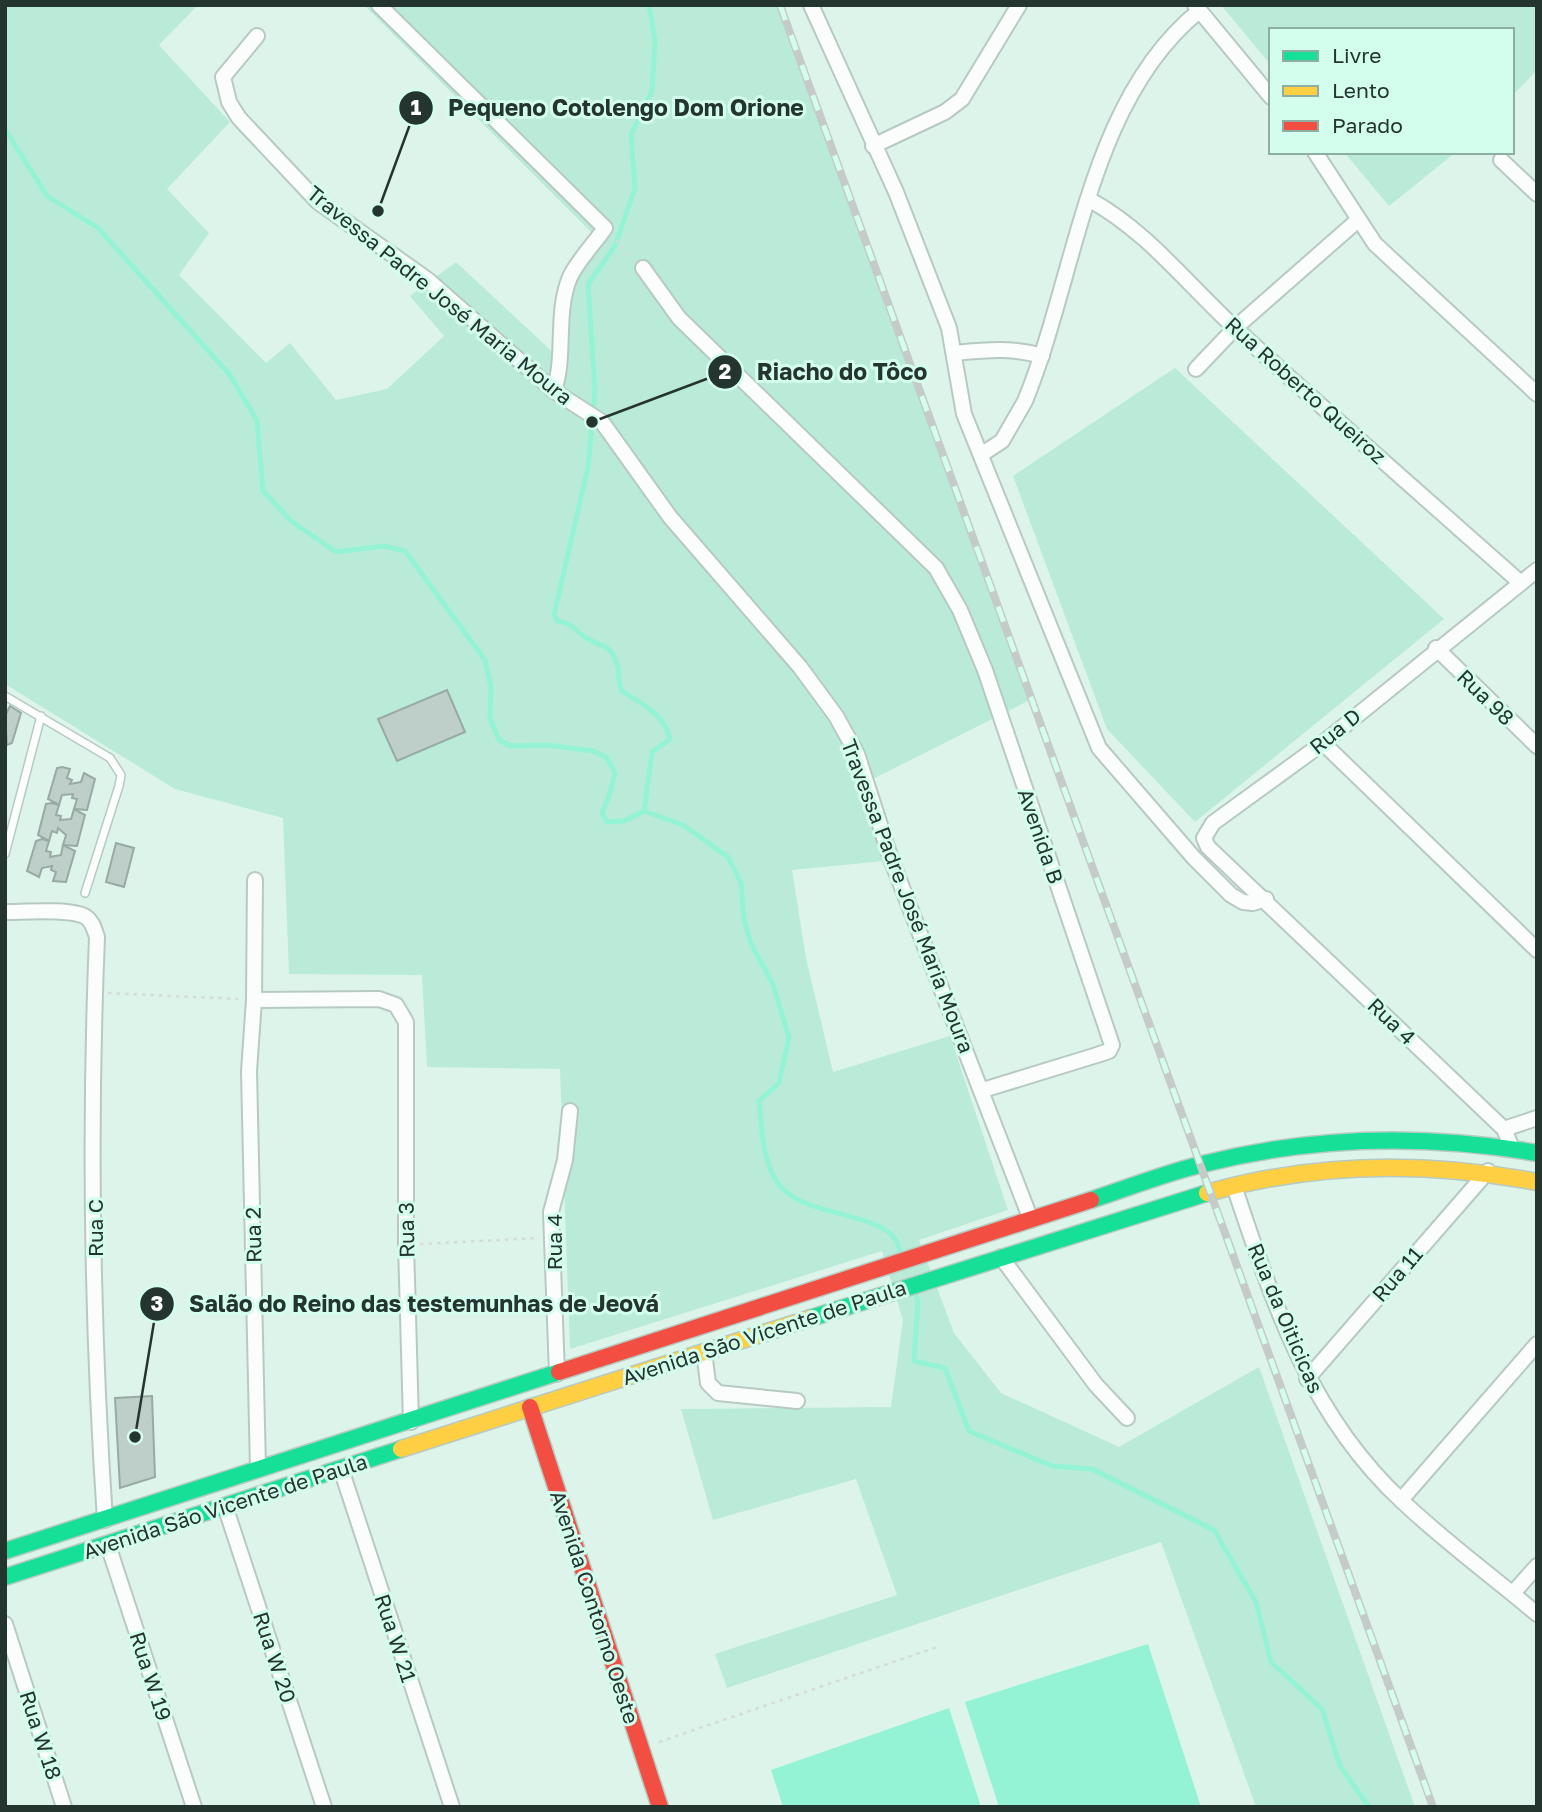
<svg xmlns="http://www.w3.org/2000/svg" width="1542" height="1812" viewBox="0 0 1542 1812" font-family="'Golos Text',sans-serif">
<rect width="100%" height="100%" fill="#ddf4eb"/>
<g fill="#baebd9">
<polygon points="5,5 198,5 159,45 230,122 167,189 209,233 179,275 266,363 290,343 336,400 387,389 444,336 410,296 456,262 558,357 566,277 593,234 364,5 780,5 1030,700 857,787 884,861 792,870 806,958 833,1072 950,1036 1008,1210 919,1240 954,1333 1001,1393 1119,1447 1259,1367 1415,1807 1256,1807 1161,1542 727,1688 715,1654 897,1595 856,1479 713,1520 681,1409 891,1407 903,1320 882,1251 570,1349 560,1069 427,1067 422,975 289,974 283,818 175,789 5,684"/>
<polygon points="1221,5 1537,5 1537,70 1512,96 1512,30 1271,30 1271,65"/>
<polygon points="1344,152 1456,152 1389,206"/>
<polygon points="1175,368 1444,619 1195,822 1107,729 1013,476"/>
</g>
<g fill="#94f3d5">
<polygon points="1148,1644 1201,1807 999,1807 965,1702"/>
<polygon points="949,1708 981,1807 783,1807 771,1770"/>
</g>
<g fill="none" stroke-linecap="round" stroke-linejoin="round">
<g stroke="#94f3d5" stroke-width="5">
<path d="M5,129L47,196L98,228L230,375L257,421L263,491L291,521L336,552L384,546L405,551L485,660L491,687L490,718L499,740L510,746L547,745L593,751L607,758L615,773L609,796L602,813L607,822L624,821L644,811L683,825L728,857L741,883L744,920L751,944L772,982L789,1037L779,1083L759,1101C762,1128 762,1162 779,1185C805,1217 877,1212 895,1239C898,1242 899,1249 901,1254"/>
<path d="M644,811L652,752L670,739C664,713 641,704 622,691C617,682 620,673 617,664C611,645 603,647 590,640C575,633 576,624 558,621L554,615L588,467L595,392L588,284L615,246L635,188L631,135L652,91L655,41L649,5"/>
<polyline points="915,1293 918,1301 914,1361 945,1368 969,1431 1052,1466 1092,1469 1214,1530 1256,1602 1271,1662 1322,1709 1340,1766 1369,1807"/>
</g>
</g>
<g fill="#bdcfc8" stroke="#98aaa3" stroke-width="2">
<polygon points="447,690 465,732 397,761 378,719"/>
<polygon points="10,706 21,713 12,743 7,745 5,716"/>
<polygon points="62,767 70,769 67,778 72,780 70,784 81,782 84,773 95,779 87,810 74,809 77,799 72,798 73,794 62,795 59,805 48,799 57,768"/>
<polygon points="52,803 59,805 56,815 61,816 60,820 71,819 74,809 85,815 77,846 63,845 66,835 58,828 57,833 52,831 49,841 38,835 46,804"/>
<polygon points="42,839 49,841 46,851 51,852 50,857 61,855 63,845 75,851 66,882 53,881 56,872 51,870 52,866 42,868 39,877 27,871 36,841"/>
<polygon points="116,843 134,848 124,887 106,882"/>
<polygon points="152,1396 155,1477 120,1488 115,1398"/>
</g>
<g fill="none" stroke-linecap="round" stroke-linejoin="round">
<defs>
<g id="lane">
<polyline points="5,696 110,758 121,775 119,786 85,893"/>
<polyline points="5,854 41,716"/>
</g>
<g id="street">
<path d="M379,5L605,228C594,244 578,260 570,277C555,312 566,355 554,391"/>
<polyline points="811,5 896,192 949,328 964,414 1099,748 1194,858 1231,895 1243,902 1253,903 1266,899"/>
<polyline points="1195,5 1271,97"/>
<polyline points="257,36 223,77 229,102 239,118 318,202 428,280 554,391 602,422 670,517 800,667 836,716 857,754 891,859 1031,1220"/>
<polyline points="873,146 945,112 962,99 1019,5"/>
<polyline points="1315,152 1375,244 1537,394"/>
<polyline points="1501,160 1537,194"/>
<path d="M1090,200C1147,231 1188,285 1236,329C1330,415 1426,499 1521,583"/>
<polyline points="643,268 679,318 936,568 960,610 985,670 1112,1045 1109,1051 1097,1055 983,1090"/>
<path d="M954,353C985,350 1012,347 1042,356"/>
<polyline points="1196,369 1235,328 1358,220"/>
<path d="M982,454L1002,441L1025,401C1077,274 1088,101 1199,11"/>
<polyline points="1436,648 1537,746"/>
<polyline points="1323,743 1537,950"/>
<polyline points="255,880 254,1000 249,1071 258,1470"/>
<path d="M5,912C24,912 71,908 86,917C93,922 94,929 97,937C89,1131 92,1326 105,1520"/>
<polyline points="254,1000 379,999 396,1005 406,1022 406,1244 411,1422"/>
<polyline points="1504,1129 1537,1118"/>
<polyline points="1512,1148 1504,1129 1208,847 1204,838 1213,823 1323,743 1537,570"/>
<path d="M1234,1186C1273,1302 1309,1415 1402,1501C1444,1541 1492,1576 1537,1614"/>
<polyline points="1001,1257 1096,1385 1127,1418"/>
<polyline points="704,1352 708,1383 718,1393 797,1401"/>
<polyline points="557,1374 551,1212 565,1160 570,1111"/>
<polyline points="1307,1379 1488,1171"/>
<polyline points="341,1469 452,1807"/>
<polyline points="1401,1500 1537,1344"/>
<polyline points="225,1506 324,1807"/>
<polyline points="108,1545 194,1807"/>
<polyline points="1513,1593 1537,1566"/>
<polyline points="5,1624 64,1807"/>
</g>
<g id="fast">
<path d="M1091,1200C1128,1188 1165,1173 1203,1164C1313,1136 1426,1134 1537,1153"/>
<polyline points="811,1318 1207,1193"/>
<polyline points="5,1551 559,1372"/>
<polyline points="5,1577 401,1449"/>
</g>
<g id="slow">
<path d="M1207,1193C1315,1162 1427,1161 1537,1182"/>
<polyline points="401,1449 811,1318"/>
</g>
<g id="jam">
<polyline points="559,1372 1091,1200"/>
<polyline points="530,1407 660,1807"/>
</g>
</defs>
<use href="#lane" stroke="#b7cac2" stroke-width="10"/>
<use href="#street" stroke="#b7cac2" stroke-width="18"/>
<use href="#fast" stroke="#b7cac2" stroke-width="19"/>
<use href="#slow" stroke="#b7cac2" stroke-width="19"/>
<use href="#jam" stroke="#b7cac2" stroke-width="19"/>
<g stroke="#d4dbd8" stroke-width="2.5" stroke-dasharray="3.5 5" stroke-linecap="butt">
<polyline points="616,240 633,258"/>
<polyline points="108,993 238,999"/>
<polyline points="420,1244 539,1238"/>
<polyline points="659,1742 937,1647"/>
</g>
<use href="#lane" stroke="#fafdfc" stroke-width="7"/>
<use href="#street" stroke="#fafdfc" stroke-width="14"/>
<use href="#fast" stroke="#16e098" stroke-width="16"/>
<use href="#slow" stroke="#ffcf43" stroke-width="16"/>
<use href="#jam" stroke="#f24e42" stroke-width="16"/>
<defs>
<polyline id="rail" points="780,5 1433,1807"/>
</defs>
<use href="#rail" stroke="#c4cbc8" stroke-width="8"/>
<use href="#rail" stroke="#d3feee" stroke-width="5" stroke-dasharray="16" stroke-linecap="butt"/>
</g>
<g text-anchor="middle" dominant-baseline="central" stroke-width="6" stroke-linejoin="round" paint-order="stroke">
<g font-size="21" fill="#24352f" stroke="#d3feee">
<text transform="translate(440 295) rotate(39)">Travessa Padre José Maria Moura</text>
<text transform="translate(1306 390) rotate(42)">Rua Roberto Queiroz</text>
<text transform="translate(1486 697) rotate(44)">Rua 98</text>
<text transform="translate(1335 731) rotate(-39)">Rua D</text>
<text transform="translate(1041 836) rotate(71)">Avenida B</text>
<text transform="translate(908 896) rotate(69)">Travessa Padre José Maria Moura</text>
<text transform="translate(1392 1021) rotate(44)">Rua 4</text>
<text transform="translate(95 1228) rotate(-90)">Rua C</text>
<text transform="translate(406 1230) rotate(-91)">Rua 3</text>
<text transform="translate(253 1235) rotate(-91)">Rua 2</text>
<text transform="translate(554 1242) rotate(-90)">Rua 4</text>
<text transform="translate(1397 1274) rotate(-49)">Rua 11</text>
<text transform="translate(1286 1318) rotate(67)">Rua da Oiticicas</text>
<text transform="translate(764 1332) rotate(-18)">Avenida São Vicente de Paula</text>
<text transform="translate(225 1506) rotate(-18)">Avenida São Vicente de Paula</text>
<text transform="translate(595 1607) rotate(72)">Avenida Contorno Oeste</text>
<text transform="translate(396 1638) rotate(72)">Rua W 21</text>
<text transform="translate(275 1657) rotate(72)">Rua W 20</text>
<text transform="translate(151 1676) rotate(72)">Rua W 19</text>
<text transform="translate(41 1735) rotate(72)">Rua W 18</text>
</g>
</g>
<path fill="none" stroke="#24352f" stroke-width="2.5" d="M378 211L416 108M592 422L725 372M135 1437L157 1304"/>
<g fill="#24352f" stroke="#d3feee" stroke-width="2.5">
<circle cx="378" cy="211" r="7"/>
<circle cx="592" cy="422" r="7"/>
<circle cx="135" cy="1437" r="7"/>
<circle cx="416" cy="108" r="18"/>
<circle cx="725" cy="372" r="18"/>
<circle cx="157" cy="1304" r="18"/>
</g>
<g font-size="21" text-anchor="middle" font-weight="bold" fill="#fff">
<text x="416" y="115">1</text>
<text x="725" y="379">2</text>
<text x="157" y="1311">3</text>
</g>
<g font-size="23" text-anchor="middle" font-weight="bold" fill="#24352f" stroke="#d3feee" stroke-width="6" stroke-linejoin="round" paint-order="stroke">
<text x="626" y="116">Pequeno Cotolengo Dom Orione</text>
<text x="842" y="380">Riacho do Tôco</text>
<text x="424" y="1312">Salão do Reino das testemunhas de Jeová</text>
</g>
<rect width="1542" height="1812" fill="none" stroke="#24352f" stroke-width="14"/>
<rect x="1269" y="28" width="245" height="126" fill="#d3feee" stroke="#8daea2" stroke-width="2"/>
<rect x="1283" y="51" width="35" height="10" fill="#16e098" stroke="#8daea2" stroke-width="2"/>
<text x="1332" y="63" font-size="21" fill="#24352f">Livre</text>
<rect x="1283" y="86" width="35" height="10" fill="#ffcf43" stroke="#8daea2" stroke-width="2"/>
<text x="1332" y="98" font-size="21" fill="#24352f">Lento</text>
<rect x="1283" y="121" width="35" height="10" fill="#f24e42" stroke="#8daea2" stroke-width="2"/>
<text x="1332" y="133" font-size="21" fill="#24352f">Parado</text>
</svg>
